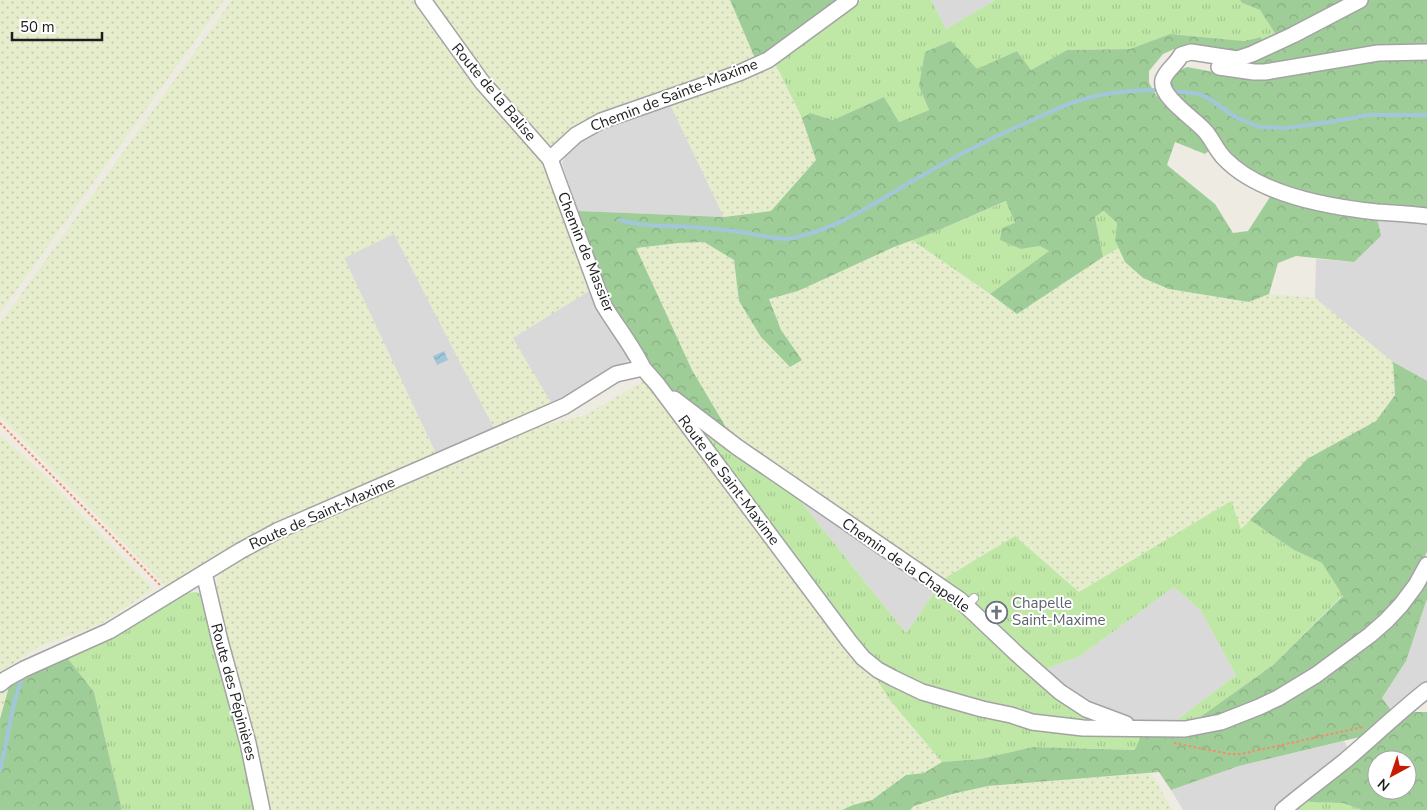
<svg xmlns="http://www.w3.org/2000/svg" width="1427" height="810" viewBox="0 0 1427 810" font-family="'Nunito Sans',sans-serif">
<defs>
<pattern id="farmland-dots" width="8" height="8" patternUnits="userSpaceOnUse" patternTransform="scale(1.25)"><rect width="8" height="8" fill="#e6edcd"/><path d="M2 2h.1M6 6h.1" fill="none" stroke="#c5cbaf" stroke-width="1.8" stroke-linecap="round"/></pattern>
<pattern id="grass-tufts" width="24" height="20" patternUnits="userSpaceOnUse" patternTransform="scale(1.25)"><rect width="24" height="20" fill="#bfe8a7"/><path d="M3 7l-1-3M5 7V3M7 7l1-3M15 17l-1-3M17 17v-4M19 17l1-3" fill="none" stroke="#a4c68f"/></pattern>
<pattern id="forest-crowns" width="20" height="18" patternUnits="userSpaceOnUse" patternTransform="scale(1.25)"><rect width="20" height="18" fill="#9fcd97"/><path d="M2 6a3 3 0 1 1 6 0M12 15a3 3 0 1 1 6 0" fill="none" stroke="#88af82"/></pattern>
<pattern id="water-waves" width="16" height="10" patternUnits="userSpaceOnUse" patternTransform="scale(1.25)"><rect width="16" height="10" fill="#a2c7db"/><path d="M0 5q4-4 8 0t8 0" fill="none" stroke="#8baabb"/></pattern>
</defs>
<rect width="100%" height="100%" fill="#edebe2"/>
<g fill="#dad9d9">
<polygon points="931,0 995,0 946,29"/>
<polygon points="669,102 724,217 578,211 562,163 567,153 577,143 593,132"/>
<polygon points="1377,218 1427,219 1427,391 1315,298 1316,259 1354,262"/>
<polygon points="394,233 495,430 437,456 344,258"/>
<polygon points="589,291 608,322 633,357 568,403 554,408 512,338"/>
<polygon points="794,493 936,590 906,633"/>
<polygon points="1174,587 1201,611 1236,675 1173,723 1141,724 1086,707 1041,671 1080,656"/>
<polygon points="1427,599 1427,686 1394,714 1382,698 1406,661"/>
<polygon points="1344,741 1350,752 1279,810 1183,810 1171,790 1239,766"/>
</g>
<g fill="url(#farmland-dots)">
<polygon points="0,0 224,0 0,313"/>
<polygon points="232,0 416,0 543,161 589,291 513,338 554,408 495,430 394,234 344,258 437,456 170,590 0,416 0,324"/>
<polygon points="428,0 730,0 755,58 714,76 586,122 553,145 548,145 507,105"/>
<polygon points="775,63 802,118 816,160 771,211 724,217 669,102"/>
<polygon points="912,240 1017,314 1103,257 1119,248 1125,262 1249,302 1269,294 1315,298 1393,362 1395,395 1376,421 1307,459 1241,530 1231,502 1078,592 1015,536 940,581 738,442 727,429 692,370 635,248 679,243 704,242 734,260 739,301 790,367 802,360 781,330 769,299 798,291 894,247"/>
<polygon points="644,381 652,387 873,673 889,699 942,762 924,773 906,775 872,800 853,805 842,810 268,810 255,744 217,596 217,580 223,572 233,564 280,537 522,430 584,416"/>
<polygon points="0,435 41,472 153,589 99,625 38,647 0,672"/>
<polygon points="10,683 0,719 0,691"/>
<polygon points="1151,773 1172,810 910,810 914,806 952,794 988,786"/>
</g>
<g fill="url(#grass-tufts)">
<polygon points="861,0 931,0 946,29 995,0 1240,0 1242,3 1260,10 1278,38 1263,44 1261,37 1244,41 1170,34 1130,49 1067,50 1031,70 1017,51 977,70 919,86 929,110 899,122 884,97 833,120 810,113 802,118 775,63"/>
<polygon points="1007,201 1015,223 1021,249 1040,246 1049,251 990,294 912,240 932,233"/>
<polygon points="1105,211 1117,223 1115,240 1119,248 1103,257 1095,217"/>
<polygon points="677,406 794,493 906,633 936,590 957,603 1088,715 1088,722 1036,716 915,685 869,657"/>
<polygon points="1231,501 1241,529 1250,520 1294,550 1322,563 1343,595 1273,665 1196,720 1173,723 1236,675 1201,611 1174,587 1080,656 1041,671 940,581 1015,536 1079,592"/>
<polygon points="195,592 201,594 204,599 224,676 256,810 122,810 94,692 66,656 107,639 187,593"/>
<polygon points="873,673 1033,726 1143,731 1136,750 1033,747 980,759 942,762 889,699"/>
<polygon points="1305,797 1310,802 1343,803 1362,810 1289,810"/>
</g>
<g fill="url(#forest-crowns)" fill-rule="evenodd">
<polygon points="730,0 843,0 771,51 755,58"/>
<polygon points="1240,0 1345,0 1278,38 1260,10 1242,3"/>
<polygon points="1365,0 1427,0 1427,47 1259,66 1242,66"/>
<polygon points="1170,34 1244,41 1261,37 1263,44 1242,53 1227,53 1181,46 1163,54 1149,71 1149,83 1156,95 1195,128 1211,149 1205,154 1175,142 1167,165 1215,204 1233,233 1248,231 1270,197 1310,208 1377,218 1381,236 1354,262 1296,256 1278,263 1269,294 1249,302 1169,289 1143,278 1125,262 1115,240 1117,223 1104,211 1095,217 1103,257 1017,314 990,294 1049,251 1040,246 1021,249 1000,240 1002,228 1015,223 1006,201 932,233 894,247 798,291 769,299 781,330 802,360 790,367 761,337 739,301 734,260 704,242 679,243 636,248 692,370 727,429 721,430 671,391 653,371 611,306 578,211 724,217 771,211 816,160 802,118 810,113 833,120 884,97 899,122 929,110 919,86 925,52 951,41 977,69 1017,51 1031,70 1067,50 1130,49"/>
<polygon points="1427,58 1427,211 1318,198 1284,190 1242,168 1173,95 1170,86 1172,78 1180,70 1187,67 1224,74 1367,60"/>
<polygon points="1393,362 1427,381 1427,552 1414,579 1366,633 1298,679 1240,710 1200,723 1196,720 1273,665 1343,596 1322,563 1294,550 1250,520 1307,459 1376,421 1395,395"/>
<polygon points="1427,576 1427,599 1406,661 1382,698 1394,714 1368,735 1239,766 1171,790 1159,772 988,786 952,794 914,806 910,810 842,810 853,805 872,800 906,775 924,773 942,762 980,759 1033,747 1135,750 1143,731 1204,730 1341,664 1382,635 1411,605"/>
<polygon points="66,656 94,692 122,810 0,810 0,719 10,683"/>
<path d="M1409,712H1427V810H1362L1343,803L1310,802L1305,797ZM1377,760H1407V790H1377Z"/>
</g>
<polygon fill="url(#water-waves)" points="444,351 448,360 437,365 433,356"/>
<g fill="none" stroke-linecap="round" stroke-linejoin="round">
<g stroke="#a2c7db" stroke-width="4">
<polyline points="1171,91 1199,94 1208,98 1237,118 1260,127 1287,128 1330,122 1369,115 1427,115"/>
<path d="M620,220C647,228 676,225 703,228C716,229 728,230 741,232C756,234 778,241 793,238C836,229 872,205 909,183C950,159 993,137 1037,118C1048,113 1060,107 1072,103C1099,93 1132,90 1161,90"/>
<path d="M0,770C8,740 10,710 21,681"/>
</g>
<defs>
<polyline id="lane" points="967,606 974,598"/>
<g id="street">
<path d="M423,0L482,82L550,159L603,304C616,326 632,345 643,368"/>
<path d="M1360,0L1293,35L1252,54L1237,59L1191,52L1181,55C1177,64 1166,70 1163,80C1159,97 1195,119 1205,131C1213,140 1216,150 1225,159C1260,195 1329,207 1377,212C1394,213 1411,214 1427,216"/>
<polyline points="1219,67 1254,72 1265,72 1378,53 1427,52"/>
<polyline points="550,159 576,135 601,121 739,73 768,60 850,0"/>
<polyline points="674,399 737,447 960,600 1017,654 1060,692 1086,709 1126,724"/>
<polyline points="204,573 220,641 248,743 262,810"/>
<polyline points="0,684 6,679 24,669 109,631 240,551 277,531 565,406 616,374 643,368 657,384 849,641 863,658 878,670 893,678 922,692 982,709 1011,715 1032,722 1083,728 1185,729 1221,722 1259,707 1278,698 1316,675 1370,635 1386,621 1401,605 1416,585 1427,565"/>
<path d="M1283,810C1303,793 1325,777 1346,760C1373,737 1399,712 1427,690"/>
</g>
</defs>
<use href="#lane" stroke="#a3a3a3" stroke-width="10"/>
<use href="#street" stroke="#a3a3a3" stroke-width="18"/>
<g stroke="#f88a68" stroke-width="2" stroke-dasharray="2.5 2.5" stroke-linecap="butt">
<polyline points="0,423 160,585"/>
<polyline points="1174,743 1229,754 1241,754 1363,727"/>
</g>
<use href="#lane" stroke="#fff" stroke-width="8"/>
<use href="#street" stroke="#fff" stroke-width="15"/>
</g>
<defs>
<symbol id="church-ring" viewBox="-11 -11 22 22"><circle r="9.5" fill="#fff" stroke="#6b7280" stroke-width="1.5"/><path d="M-1.2-6h2.4v3.5h3.3v2.4h-3.3V6h-2.4V-.1h-3.3v-2.4h3.3Z" fill="#6b7280"/></symbol>
</defs>
<g fill-rule="evenodd">
<use href="#church-ring" x="984" y="600" width="25" height="25"/>
</g>
<g text-anchor="middle" dominant-baseline="central" stroke-width="4" stroke-linejoin="round" paint-order="stroke">
<g font-size="15" fill="#1c1c1c" stroke="#fff">
<text transform="translate(494 92) rotate(50)">Route de la Balise</text>
<text transform="translate(674 95) rotate(-21)">Chemin de Sainte-Maxime</text>
<text transform="translate(586 252) rotate(68)">Chemin de Massier</text>
<text transform="translate(729 480) rotate(53)">Route de Saint-Maxime</text>
<text transform="translate(322 513) rotate(-24)">Route de Saint-Maxime</text>
<text transform="translate(906 565) rotate(35)">Chemin de la Chapelle</text>
<text transform="translate(234 692) rotate(75)">Route des Pépinières</text>
</g>
<g font-size="15" fill="#5b616d" stroke="#fff" text-anchor="start">
<text x="1012" y="603">Chapelle<tspan x="1012" dy="17">Saint-Maxime</tspan></text>
</g>
</g>
<g transform="translate(1392 775) rotate(220)"><circle r="24" fill="#ffffff" stroke="#a4a4a4"/>
<path d="M0-4L9 19L0 12L-9 19Z" fill="#c61c02"/>
<text y="-8" font-size="14" font-weight="bold" text-anchor="middle" fill="#1c1c1c">N</text>
</g>
<path d="M12 32v8h90v-8" fill="none" stroke="#1c1c1c" stroke-width="2.5"/>
<text x="20" y="32" font-size="15" fill="#1c1c1c" stroke="#ffffff" stroke-width="4" paint-order="stroke">50 m</text>
</svg>
